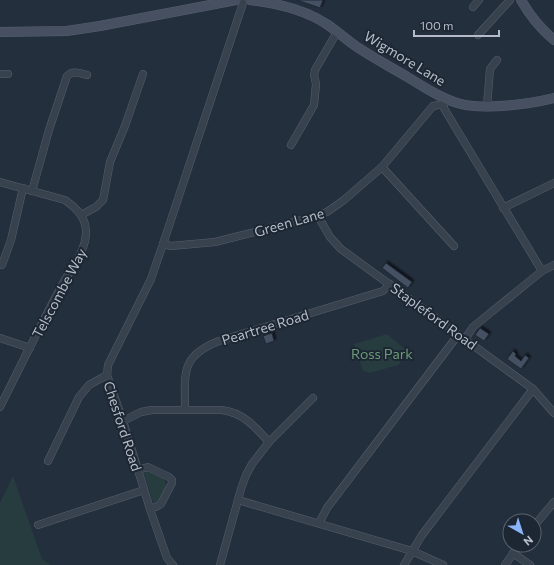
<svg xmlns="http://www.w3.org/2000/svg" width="554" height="565" viewBox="0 0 554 565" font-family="Commissioner,sans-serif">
<defs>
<filter id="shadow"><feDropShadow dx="2" dy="-2" stdDeviation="1" flood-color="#0009"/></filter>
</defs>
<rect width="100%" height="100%" fill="#242f3e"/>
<g fill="#263c3f">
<polygon points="387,334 408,352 398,365 370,373 363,371 354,344"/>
<polygon points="146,470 164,479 167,486 157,503 153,502 144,474"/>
<polygon points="13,476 42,559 51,565 0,565 0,503"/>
</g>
<g fill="#455162" stroke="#1f2835" filter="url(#shadow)">
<polygon points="297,0 323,0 320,8"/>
<polygon points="386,263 412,282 408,288 382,268"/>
<polygon points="480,328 489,334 484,341 475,335"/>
<polygon points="272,333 274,341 266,344 263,336"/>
<polygon points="513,351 516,354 515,356 521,361 525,355 529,358 521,369 507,359"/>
</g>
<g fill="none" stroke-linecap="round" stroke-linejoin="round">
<defs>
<g id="street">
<polyline points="473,7 479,0"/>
<polyline points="478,35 510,0"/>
<polyline points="0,74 8,74"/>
<polyline points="445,101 443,106 445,110 542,271"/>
<polyline points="487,106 490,69 497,60"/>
<polyline points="291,145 314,105 316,84 314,75 315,70 337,32"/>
<polyline points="382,167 454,246"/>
<path d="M0,182L65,200C76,208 86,217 86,232C86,252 70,269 61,287C40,326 20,367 0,407"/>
<path d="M32,191L49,130L67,76C73,70 79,73 87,75"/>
<polyline points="503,208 554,183"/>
<polyline points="81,215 96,207 103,200 110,162 125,126 143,74"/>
<polyline points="318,216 330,237 341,249 533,389 554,413"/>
<polyline points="163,244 171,246 215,242 310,218 327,212 344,200 382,167 433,106 444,104"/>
<polyline points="2,265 11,240 23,188"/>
<polyline points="0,338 30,348"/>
<polyline points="465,339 473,327 542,271 554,265"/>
<path d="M185,409C185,374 180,356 219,341L383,291L390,284"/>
<path d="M123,421L141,412L152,410H222C244,413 255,427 269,442"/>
<polyline points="48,461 79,397 89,385 107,375"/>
<polyline points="138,470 148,467 169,477 172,480 172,483 161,504 158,506 150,509"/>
<polyline points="238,500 412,551 443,565"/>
<polyline points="319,523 327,508 458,335"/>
<polyline points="38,525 144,490"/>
<polyline points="534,526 554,502"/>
<polyline points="513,553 530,565"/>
<polyline points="173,565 167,558 150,509 123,421 107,375 108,365 151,279 163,244 244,0"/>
<polyline points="220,565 241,489 246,475 252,464 269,442 313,398"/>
<polyline points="404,565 422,535 533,389"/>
<polyline points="505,565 519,545"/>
</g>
<g id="secondary">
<path d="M250,0C276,3 306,10 328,25C338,32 347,40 357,47C374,58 392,68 409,78C426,88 442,99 461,104C486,110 529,104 554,98"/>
<path d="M521,0C530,16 540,28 554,40"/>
<polyline points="0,32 67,31 100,26 236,0"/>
</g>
</defs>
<use href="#street" stroke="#565f6c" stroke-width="8"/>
<use href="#secondary" stroke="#565f6c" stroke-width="10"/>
<use href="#street" stroke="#38414e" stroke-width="7"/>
<use href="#secondary" stroke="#465061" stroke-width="9"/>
</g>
<g text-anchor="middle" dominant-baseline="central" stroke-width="4" stroke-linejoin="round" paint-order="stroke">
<g font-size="14" fill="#b4bcc9" stroke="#1d2633">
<text transform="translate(405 58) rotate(31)">Wigmore Lane</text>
<text transform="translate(289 222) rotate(-16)">Green Lane</text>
<text transform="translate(59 293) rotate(-62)">Telscombe Way</text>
<text transform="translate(434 316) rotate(36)">Stapleford Road</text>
<text transform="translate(265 327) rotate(-17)">Peartree Road</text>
<text transform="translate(123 426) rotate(72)">Chesford Road</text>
</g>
<g font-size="14" fill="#6b9a76" stroke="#1d2633">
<text x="382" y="353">Ross Park</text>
</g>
</g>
<g transform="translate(522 533) rotate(141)"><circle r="19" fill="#1d2633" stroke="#59626f"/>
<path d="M0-3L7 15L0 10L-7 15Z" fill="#8ab4f8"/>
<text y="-6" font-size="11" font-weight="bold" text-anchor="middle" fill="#b4bcc9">N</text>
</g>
<path d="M414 30v6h85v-6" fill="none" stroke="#b4bcc9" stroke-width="2"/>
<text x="420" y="30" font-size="12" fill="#b4bcc9" stroke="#1d2633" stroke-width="3" paint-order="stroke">100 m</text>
</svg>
